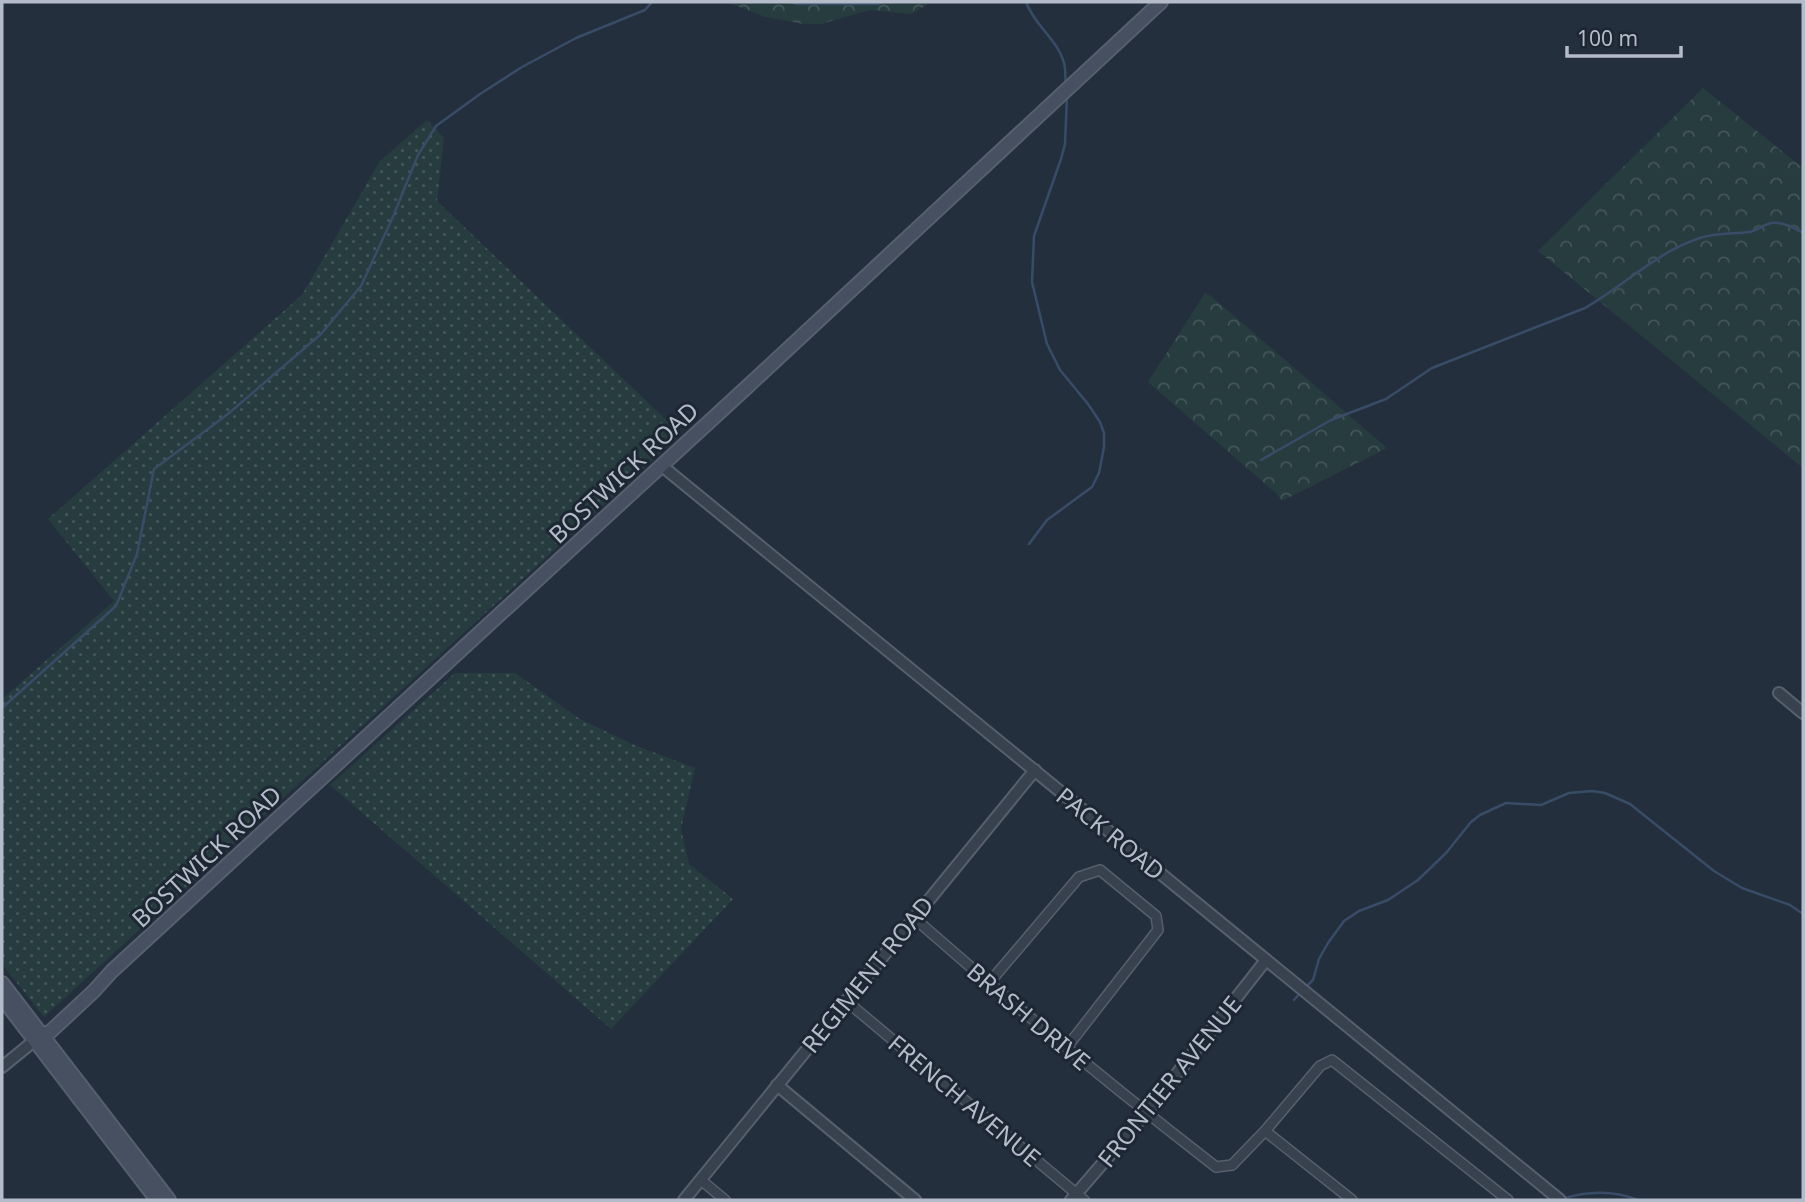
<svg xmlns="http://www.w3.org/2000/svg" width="1805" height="1202" viewBox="0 0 1805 1202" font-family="'Noto Sans',sans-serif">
<defs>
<pattern id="grass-dots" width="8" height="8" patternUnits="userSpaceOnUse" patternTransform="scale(1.75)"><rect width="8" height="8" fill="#263c3f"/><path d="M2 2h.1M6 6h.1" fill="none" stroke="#435659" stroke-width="1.8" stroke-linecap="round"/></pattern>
<pattern id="forest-crowns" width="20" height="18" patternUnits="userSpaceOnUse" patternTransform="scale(1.75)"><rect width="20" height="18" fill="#263c3f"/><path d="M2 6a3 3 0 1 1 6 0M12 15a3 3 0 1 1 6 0" fill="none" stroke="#435659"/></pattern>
</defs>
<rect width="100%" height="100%" fill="#242f3e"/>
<g fill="url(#grass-dots)">
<polygon points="427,120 444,138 437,201 681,434 44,1017 2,964 2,699 114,601 48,519 302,295 380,161"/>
<polygon points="455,673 515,673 580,719 632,744 695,768 681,829 689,864 733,899 611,1029 330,785"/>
</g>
<g fill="url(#forest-crowns)">
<polygon points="726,2 931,2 912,14 870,10 821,24 804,24 765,17"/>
<polygon points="1703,88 1803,168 1803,468 1538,251"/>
<polygon points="1205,293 1211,296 1387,448 1282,501 1277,494 1148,382"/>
</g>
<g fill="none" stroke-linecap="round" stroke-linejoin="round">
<g stroke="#394c67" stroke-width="2.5">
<polyline points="790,2 797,4 878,4 883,2"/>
<path d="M1026,2C1034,25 1058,40 1064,63C1066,70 1065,79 1066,86"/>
<path d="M1261,460L1331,420L1386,399L1432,368L1585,308C1624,286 1656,252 1700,238C1716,233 1733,234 1749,232C1757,231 1761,226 1768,224C1779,220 1793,227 1803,233"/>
<polyline points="1029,544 1047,520 1092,487 1099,473 1104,447 1104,433 1100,422 1088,404 1060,370 1047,344 1032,282 1034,236 1061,159 1065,144 1067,96"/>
<polyline points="2,708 116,606 137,554 154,469 228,414 321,334 361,286 392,219 418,155 436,126 480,94 522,67 576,38 645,10 652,2"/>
<polyline points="1306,987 1313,980 1319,959 1328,943 1344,921 1359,911 1388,900 1418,880 1446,853 1471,822 1480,815 1506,803 1541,805 1569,793 1592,791 1605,793 1630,804 1714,871 1742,888 1790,905 1803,914"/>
<polyline points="1294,1000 1301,992"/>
<path d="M1562,1199C1587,1191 1613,1190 1638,1200"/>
</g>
<defs>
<g id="minor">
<path d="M913,917C1012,1004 1113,1087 1216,1167L1232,1165L1265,1131L1320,1066L1332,1060L1508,1200"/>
<polyline points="989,983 1079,877 1100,870 1156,916 1158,930 1067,1047"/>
<polyline points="845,1000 1084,1200"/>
<polyline points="1265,1131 1352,1200"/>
<polyline points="701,1180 725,1200"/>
</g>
<g id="tertiary">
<polyline points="662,466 1560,1200"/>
<polyline points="1779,693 1803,713"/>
<polyline points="2,1067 40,1036"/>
<polyline points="777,1085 915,1200"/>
<polyline points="684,1200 1035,770"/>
<polyline points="1071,1200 1146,1113 1266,960"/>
</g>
<g id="secondary">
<polyline points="2,983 169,1200"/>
<polyline points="2,998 157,1200"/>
<polyline points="42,1034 50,1032 94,991 112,971 747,387 1161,2"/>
</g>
</defs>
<use href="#minor" stroke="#565f6c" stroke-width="12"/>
<use href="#tertiary" stroke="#565f6c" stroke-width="14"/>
<use href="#secondary" stroke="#565f6c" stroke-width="16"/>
<use href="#minor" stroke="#38414e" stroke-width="9"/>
<use href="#tertiary" stroke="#38414e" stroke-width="10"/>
<use href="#secondary" stroke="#465061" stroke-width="12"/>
</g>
<g text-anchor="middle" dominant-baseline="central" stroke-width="6" stroke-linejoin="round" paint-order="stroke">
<g font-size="24" fill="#b4bcc9" stroke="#1d2633">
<text transform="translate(623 472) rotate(-43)">BOSTWICK ROAD</text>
<text transform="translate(1111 833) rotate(39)">PACK ROAD</text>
<text transform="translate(206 856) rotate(-43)">BOSTWICK ROAD</text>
<text transform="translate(867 974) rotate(-51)">REGIMENT ROAD</text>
<text transform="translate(1029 1016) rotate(40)">BRASH DRIVE</text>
<text transform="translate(1169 1081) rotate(-51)">FRONTIER AVENUE</text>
<text transform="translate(965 1100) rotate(40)">FRENCH AVENUE</text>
</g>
</g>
<rect width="1805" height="1202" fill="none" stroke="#b4bcc9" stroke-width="7"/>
<path d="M1567 46v10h114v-10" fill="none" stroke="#b4bcc9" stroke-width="3.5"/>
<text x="1577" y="46" font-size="21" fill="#b4bcc9" stroke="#1d2633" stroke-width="5" paint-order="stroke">100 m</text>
</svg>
